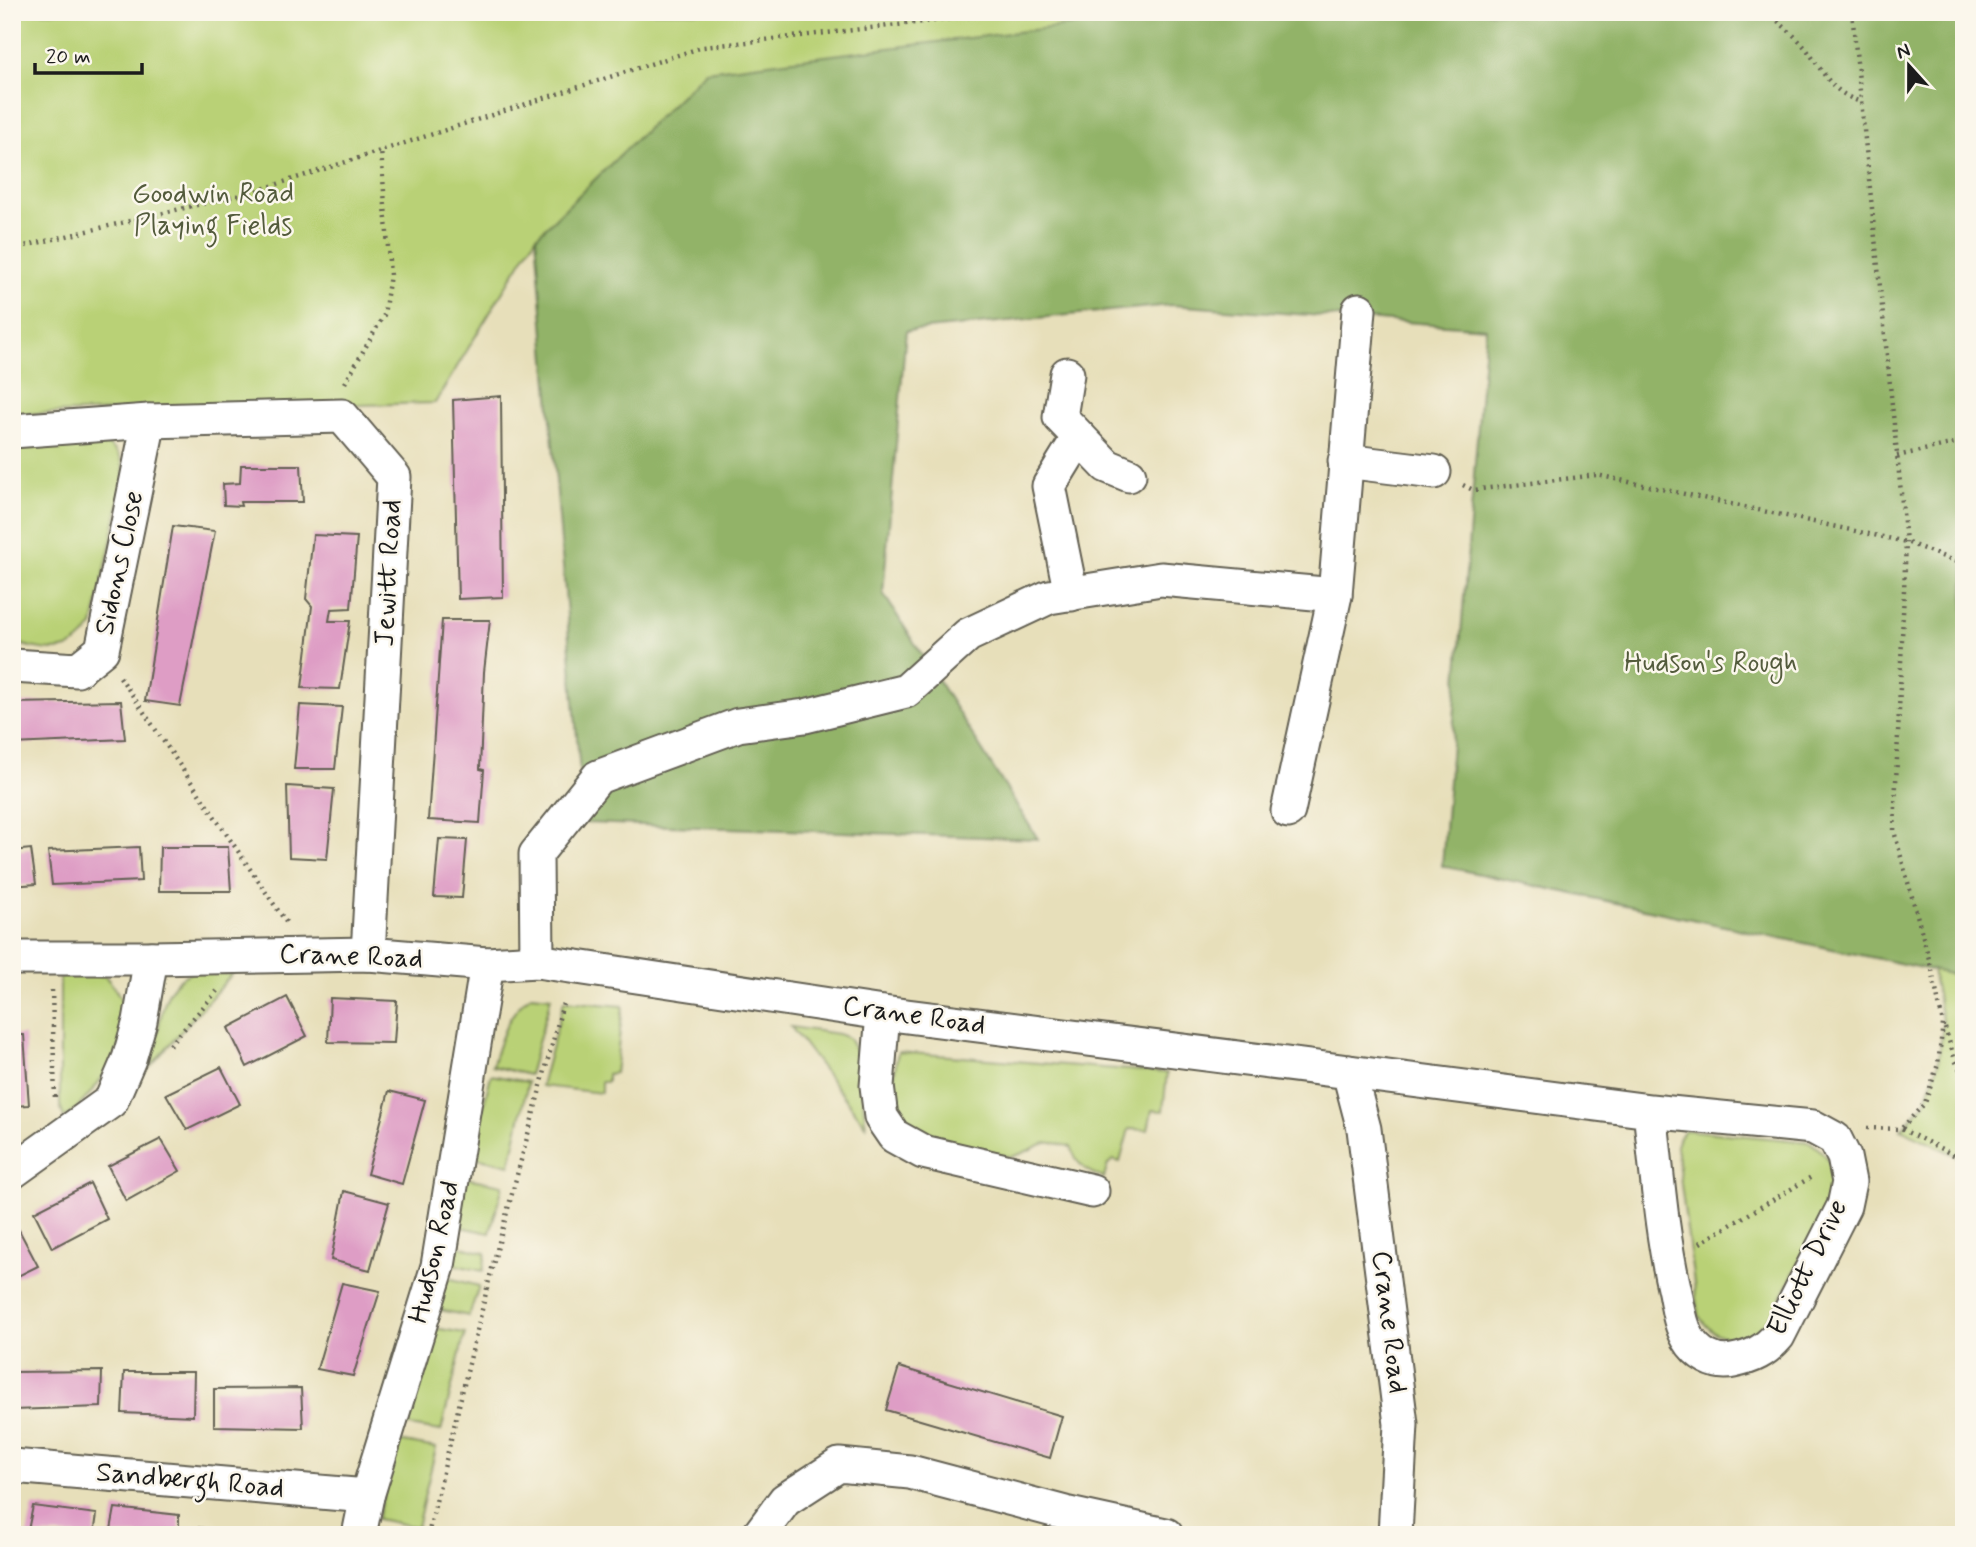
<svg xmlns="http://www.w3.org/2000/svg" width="1976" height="1547" viewBox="0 0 1976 1547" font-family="Mynerve,sans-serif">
<rect width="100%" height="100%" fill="#fbf7ec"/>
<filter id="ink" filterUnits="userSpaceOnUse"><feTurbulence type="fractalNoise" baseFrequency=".0143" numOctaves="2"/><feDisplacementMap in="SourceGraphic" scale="14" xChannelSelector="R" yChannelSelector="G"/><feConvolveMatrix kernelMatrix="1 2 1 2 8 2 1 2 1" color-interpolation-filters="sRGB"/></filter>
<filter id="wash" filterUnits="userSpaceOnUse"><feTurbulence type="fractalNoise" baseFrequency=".00686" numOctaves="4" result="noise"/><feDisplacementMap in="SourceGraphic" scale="28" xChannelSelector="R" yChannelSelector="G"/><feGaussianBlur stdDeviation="1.57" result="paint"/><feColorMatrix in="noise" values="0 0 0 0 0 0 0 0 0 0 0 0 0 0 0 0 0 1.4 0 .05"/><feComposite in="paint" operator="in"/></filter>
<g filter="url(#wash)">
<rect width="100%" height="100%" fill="#e7dfba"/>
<g fill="#b9d176" stroke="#6a7649" stroke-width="2">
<polygon points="12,12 1223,12 1199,15 536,237 435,403 12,414"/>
<path d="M12,443L107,444C122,454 124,463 124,480L93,626C86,635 78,644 67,648C52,653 26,647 12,641Z"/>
<polygon points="1932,970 1964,977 1964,1160 1901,1129 1925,1103 1938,1064 1943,1024"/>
<path d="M196,971L232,974L147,1070C164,1036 153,983 196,971Z"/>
<path d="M97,975L105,976C116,989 125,1001 126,1019C127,1048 88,1104 64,1118L60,1105V977Z"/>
<path d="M531,995L551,997L529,1075L492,1066C501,1038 507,1013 531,995Z"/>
<polygon points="564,1001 623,1006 615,1073 607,1074 607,1082 601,1082 601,1093 541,1086"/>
<polygon points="791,1027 838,1034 849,1038 857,1054 866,1126"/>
<path d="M898,1052L1167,1073L1163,1111L1152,1110L1148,1130L1129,1129L1120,1162L1113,1160L1108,1164L1104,1178C1086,1172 1077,1165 1071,1147C1036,1136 1042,1149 1011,1157C940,1144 878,1146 898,1052Z"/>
<polygon points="491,1075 528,1082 510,1165 471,1156"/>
<path d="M1685,1130L1810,1142C1822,1151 1833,1161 1833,1177C1832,1204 1813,1234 1801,1257C1791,1277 1777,1313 1760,1327C1738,1347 1711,1338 1698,1314L1676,1146L1679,1137Z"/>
<polygon points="466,1178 503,1185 490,1233 455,1226"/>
<polygon points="450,1244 486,1253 483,1271 446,1263"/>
<polygon points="444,1277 479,1286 469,1316 435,1309"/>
<polygon points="428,1327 465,1333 441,1431 403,1425"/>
<polygon points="398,1441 436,1448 417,1527 377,1519"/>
</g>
<polygon fill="#92b367" stroke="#576842" stroke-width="2" points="1223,12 1951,12 1964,29 1964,977 1442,866 1486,328 1171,305 906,331 883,593 1038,839 584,823 536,237 706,71 1081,24"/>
<g id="blocks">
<g fill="#de9dc5">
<polygon points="501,396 503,597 458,599 453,400"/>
<polygon points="241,465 301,465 303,502 240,502 241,506 224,505 223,484 240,483"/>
<polygon points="173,526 215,531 180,706 145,701"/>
<polygon points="313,535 357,537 351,608 331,609 329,621 350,621 340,689 302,688 312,606 306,599"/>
<polygon points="442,620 490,620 484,672 480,769 484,770 480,823 428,820"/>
<polygon points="121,701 125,739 12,744 12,703"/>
<polygon points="300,705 342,707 335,769 294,769"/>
<polygon points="287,786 334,789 327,859 289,857"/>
<polygon points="439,839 467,840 462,898 434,897"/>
<polygon points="139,847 141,881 52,885 48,851"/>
<polygon points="160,847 228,847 231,891 159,891"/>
<polygon points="31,849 36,884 12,886 12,851"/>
<polygon points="287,997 307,1036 247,1067 228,1028"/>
<polygon points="330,998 397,1001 394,1043 328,1042"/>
<polygon points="12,1035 24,1035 29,1105 12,1106"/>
<polygon points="221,1067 240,1104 187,1130 166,1094"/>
<polygon points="389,1091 425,1100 402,1184 367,1174"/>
<polygon points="161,1139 180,1171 126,1201 108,1166"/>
<polygon points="90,1183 107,1219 52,1248 34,1212"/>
<polygon points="344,1191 389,1203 370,1270 331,1260"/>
<polygon points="19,1230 38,1266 12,1279 12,1234"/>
<polygon points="342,1283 380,1291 353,1376 317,1369"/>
<polygon points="899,1367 1062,1416 1050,1458 886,1410"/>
<polygon points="102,1371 101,1407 12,1410 12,1372"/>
<polygon points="124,1372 194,1372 193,1416 122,1413"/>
<polygon points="301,1388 303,1428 214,1426 214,1389"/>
<polygon points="33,1506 97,1514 94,1535 27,1535"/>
<polygon points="115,1508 179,1515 179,1535 110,1535"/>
<polygon points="192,1527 264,1533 264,1535 192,1535"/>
</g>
</g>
</g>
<g filter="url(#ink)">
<use href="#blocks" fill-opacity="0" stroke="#636053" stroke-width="2"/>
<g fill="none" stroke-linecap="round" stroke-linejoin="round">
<defs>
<g id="minor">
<polyline points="1067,374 1060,417 1107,466 1129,475"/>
<polyline points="12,431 149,421 342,416 394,477 368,954"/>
<polyline points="1345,461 1434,472"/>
<polyline points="1071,594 1049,486 1079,437"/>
<polyline points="12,666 77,670 102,650 149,421"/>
<polyline points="1288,811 1335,595 1359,310"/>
<polyline points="12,958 151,958 368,954 487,964 537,961 883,1013 1349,1072 1364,1129 1401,1424 1395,1535"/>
<polyline points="537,961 536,854 598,777 738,725 805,716 906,691 968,635 1049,597 1161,579 1335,595"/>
<polyline points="883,1013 877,1086 881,1117 894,1136 923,1152 1092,1191"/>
<path d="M1349,1072L1650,1111L1813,1127L1835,1139L1844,1157L1849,1182L1844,1206L1778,1336C1765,1351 1753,1357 1733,1361C1715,1365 1697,1354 1688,1338C1680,1324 1678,1307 1675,1292C1661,1233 1657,1171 1650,1111"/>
<polyline points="12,1172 111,1101 129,1059 140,1021 151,958"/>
<polyline points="12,1466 367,1496"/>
<polyline points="359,1535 367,1496 438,1266 487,964"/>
<polyline points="759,1535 785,1500 839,1465 910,1472 1065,1513 1166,1535"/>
</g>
</defs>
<use href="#minor" stroke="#636053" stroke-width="37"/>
<g stroke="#636053" stroke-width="4.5" stroke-dasharray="2 5" stroke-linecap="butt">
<path d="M1767,12C1781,24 1796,36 1807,50C1824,73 1832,93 1861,102"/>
<polyline points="1852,12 1906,542 1894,831 1932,970 1943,1024 1938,1064 1925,1103 1901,1129"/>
<polyline points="12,249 256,191 703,47 1012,12"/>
<polyline points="345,383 384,315 390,275 381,150"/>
<polyline points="1897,456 1964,441"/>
<polyline points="1463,485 1473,490 1597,475 1906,542 1964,565"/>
<polyline points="120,677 286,922"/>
<polyline points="52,990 55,1101"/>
<polyline points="1945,1028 1955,1060 1964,1078"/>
<polyline points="170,1045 217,991"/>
<polyline points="1867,1128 1901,1129 1964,1160"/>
<polyline points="1700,1243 1813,1176"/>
<polyline points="428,1535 491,1272 564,1000"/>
</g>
<use href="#minor" stroke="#fff" stroke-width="33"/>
</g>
</g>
<g text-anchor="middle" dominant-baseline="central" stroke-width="5" stroke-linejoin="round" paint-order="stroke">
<g font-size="28" fill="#535b3c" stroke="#fbf7ec">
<text x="213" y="194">Goodwin Road<tspan x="213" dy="32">Playing Fields</tspan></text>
<text x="1711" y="663">Hudson's Rough</text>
</g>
<g font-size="28" fill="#1c1c1c" stroke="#fbf7ec">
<text transform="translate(120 563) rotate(-78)">Sidons Close</text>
<text transform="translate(389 573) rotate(-87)">Jewitt Road</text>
<text transform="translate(351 957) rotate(2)">Crane Road</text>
<text transform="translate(914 1016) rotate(8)">Crane Road</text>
<text transform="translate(435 1252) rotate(-77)">Hudson Road</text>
<text transform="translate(1808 1268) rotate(-64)">Elliott Drive</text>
<text transform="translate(1389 1322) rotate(83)">Crane Road</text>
<text transform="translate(190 1481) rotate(5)">Sandbergh Road</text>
</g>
</g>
<rect width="1976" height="1547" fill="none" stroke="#fbf7ec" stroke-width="42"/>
<g transform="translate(1909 66) rotate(339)" stroke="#fbf7ec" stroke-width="5" paint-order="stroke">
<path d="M0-5L12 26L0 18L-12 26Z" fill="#1c1c1c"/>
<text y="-10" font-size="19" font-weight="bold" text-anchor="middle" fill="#1c1c1c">N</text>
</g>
<path d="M35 63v10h107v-10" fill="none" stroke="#1c1c1c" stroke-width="3.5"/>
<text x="46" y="63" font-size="21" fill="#1c1c1c" stroke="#fbf7ec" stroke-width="5" paint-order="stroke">20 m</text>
</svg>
